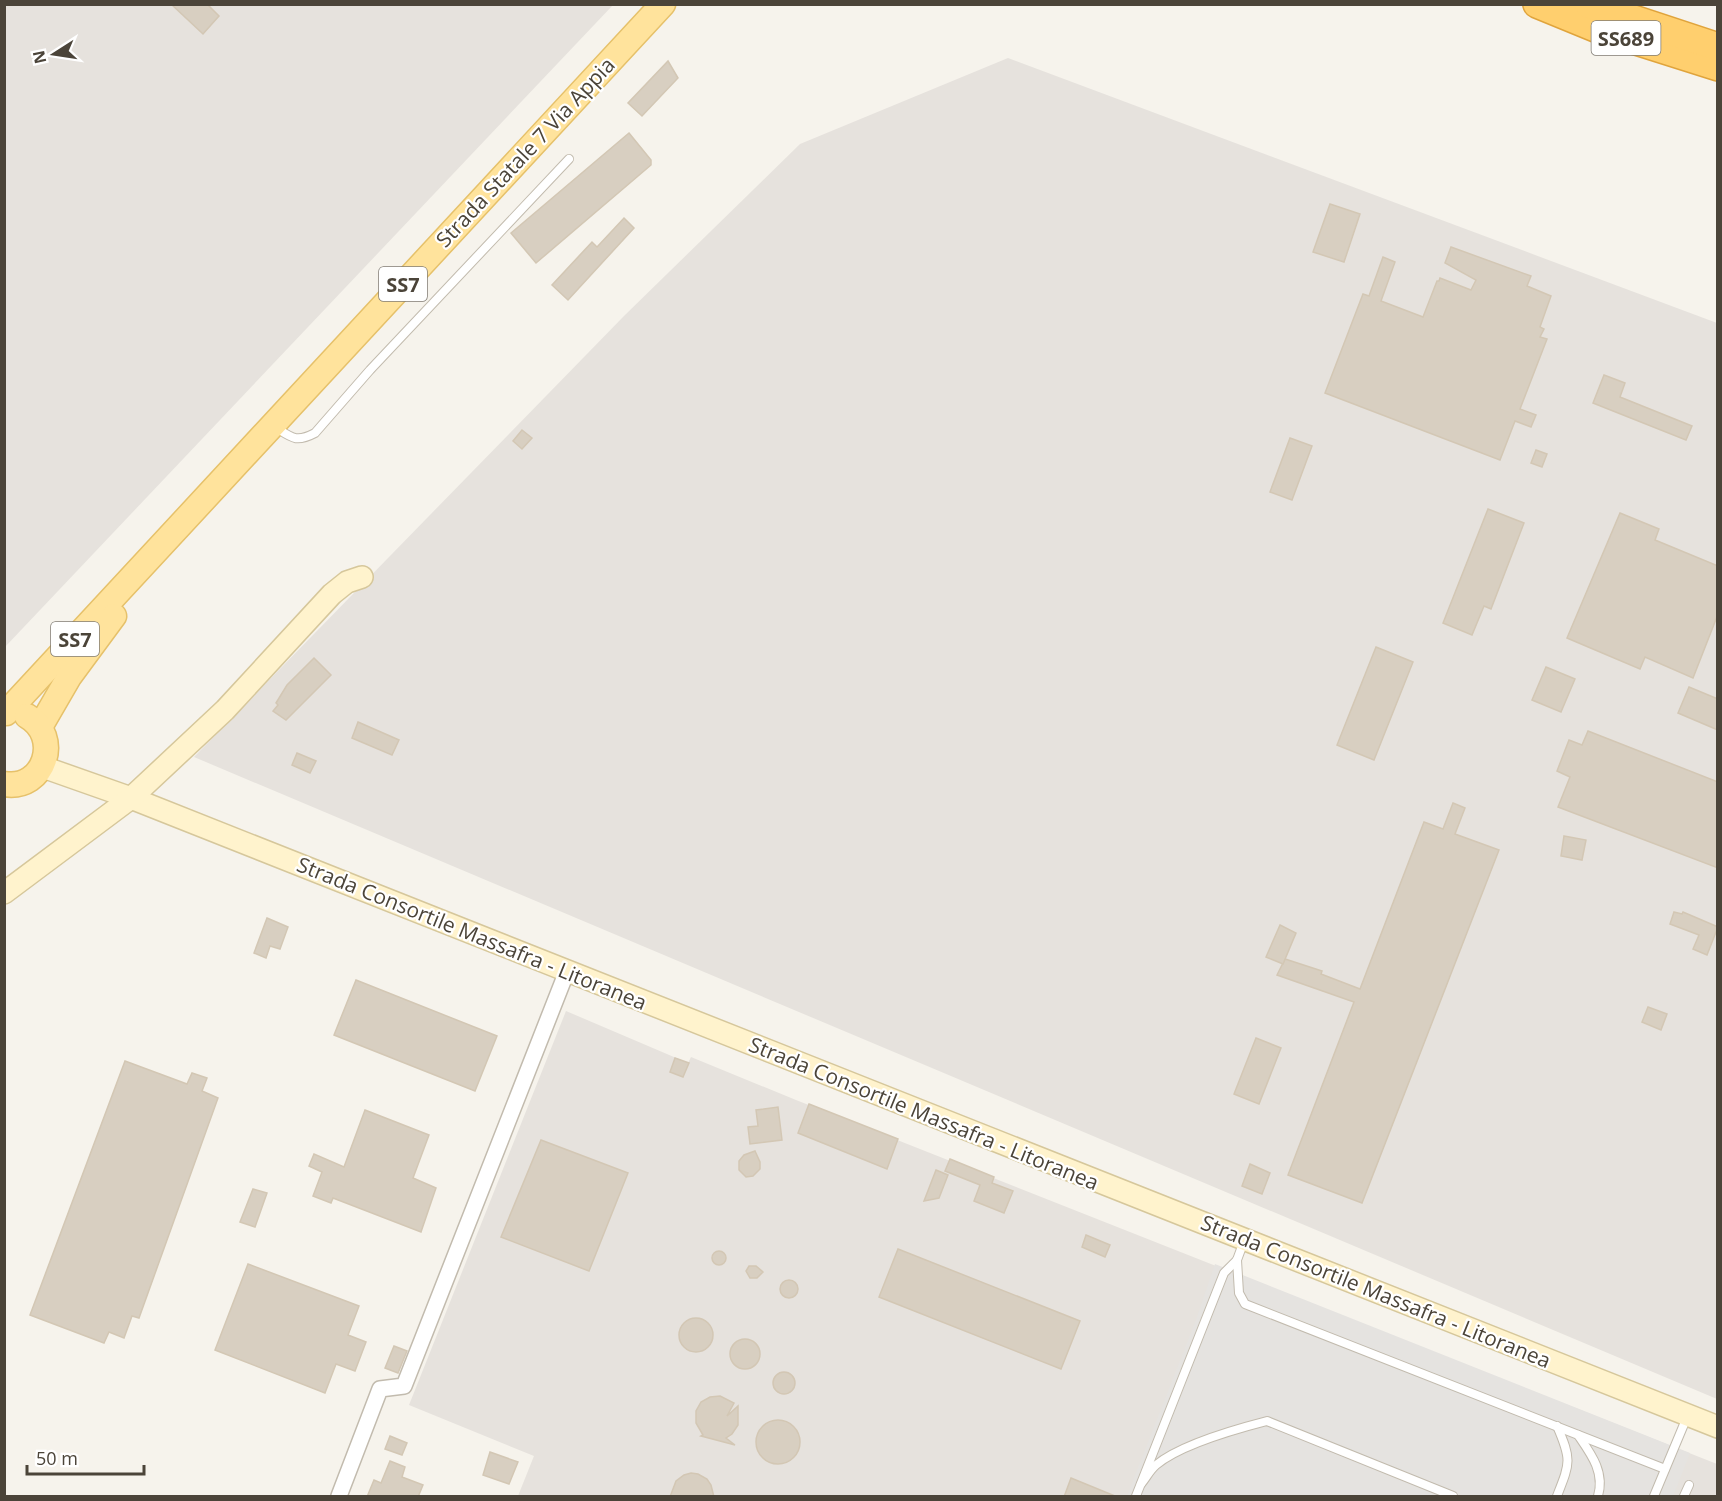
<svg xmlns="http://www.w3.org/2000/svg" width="1722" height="1501" viewBox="0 0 1722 1501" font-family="'Open Sans',sans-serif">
<rect width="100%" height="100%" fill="#f6f3ec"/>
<g fill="#e6e2dd">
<polygon points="5,5 613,5 5,647"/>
<polygon points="1008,58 1717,323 1717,1399 194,757 624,316 800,144"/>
<polygon points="566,1011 688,1063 691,1057 796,1100 1717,1464 1717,1496 518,1496 534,1456 409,1405"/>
</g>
<polygon fill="#e5e3e0" points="1215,1264 1690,1453 1673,1496 1127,1496 1196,1320"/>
<g fill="#d8cfc1" stroke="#d3c7b4" stroke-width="1.5">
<polygon points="171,4 207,4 219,16 203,34"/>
<polygon points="668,61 678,78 642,116 628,103"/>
<polygon points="629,133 651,160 651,165 536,263 511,233"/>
<polygon points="1330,204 1360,214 1344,262 1313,252"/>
<polygon points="624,218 634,228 568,300 552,285 592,242 597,247"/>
<polygon points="1451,247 1531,276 1527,286 1551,296 1540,327 1544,329 1540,337 1547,339 1520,409 1536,415 1531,427 1515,421 1500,460 1325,393 1363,294 1369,296 1383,257 1395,262 1381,301 1423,317 1437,281 1439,281 1440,278 1471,290 1476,280 1445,263"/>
<polygon points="1604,375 1625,383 1620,397 1692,426 1686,440 1593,403"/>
<polygon points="522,430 532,438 522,449 513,441"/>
<polygon points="1290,438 1312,446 1292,500 1270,492"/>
<polygon points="1536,450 1547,454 1542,467 1531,463"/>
<polygon points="1488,509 1524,523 1491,609 1484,606 1472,635 1443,623"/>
<polygon points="1620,513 1659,529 1655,540 1718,566 1718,614 1693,678 1645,657 1640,669 1567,638"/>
<polygon points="1376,647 1413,662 1374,760 1337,745"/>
<polygon points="314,658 331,675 286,720 273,711 278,705 276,703 287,685"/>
<polygon points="1546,667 1575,679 1561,712 1532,700"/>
<polygon points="1689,687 1718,699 1718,730 1678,713"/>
<polygon points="358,722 399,740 392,755 352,738"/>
<polygon points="1588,731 1718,782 1718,868 1558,807 1570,777 1557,771 1569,740 1582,745"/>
<polygon points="297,753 316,761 310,773 292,765"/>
<polygon points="1453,803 1465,808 1455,834 1499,850 1362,1203 1288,1175 1354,1002 1277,975 1285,959 1322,971 1321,974 1360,989 1424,822 1443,829"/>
<polygon points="1564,836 1586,840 1582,860 1561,856"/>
<polygon points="1674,912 1682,914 1683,912 1718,927 1707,955 1693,949 1699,935 1670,924"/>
<polygon points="267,918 288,927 280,949 270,946 266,958 254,953"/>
<polygon points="1280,925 1296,933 1283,964 1266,957"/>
<polygon points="356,980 497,1036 475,1091 334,1035"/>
<polygon points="1648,1007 1667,1014 1661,1030 1642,1022"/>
<polygon points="1256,1038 1281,1048 1259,1104 1234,1094"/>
<polygon points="675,1058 689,1063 683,1077 670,1072"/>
<polygon points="125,1061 187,1084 192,1073 207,1078 202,1091 218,1098 139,1318 132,1316 124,1338 109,1332 104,1343 30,1315"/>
<polygon points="809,1104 898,1139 887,1169 798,1133"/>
<polygon points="778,1107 782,1140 750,1144 748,1127 758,1126 756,1110"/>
<polygon points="365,1110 429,1135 413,1178 436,1188 421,1232 333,1198 331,1203 313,1196 322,1172 309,1166 314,1154 344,1167"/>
<polygon points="541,1140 628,1173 589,1271 501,1237"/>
<polygon points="755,1151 760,1162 760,1169 753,1176 746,1177 739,1170 739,1161 744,1155"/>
<polygon points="950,1159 994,1177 992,1183 1013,1191 1004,1213 974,1201 980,1185 945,1171"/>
<polygon points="1250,1164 1270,1173 1262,1194 1242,1186"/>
<polygon points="936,1170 948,1175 939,1198 924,1201"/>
<polygon points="253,1189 267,1193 255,1227 240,1222"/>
<polygon points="1086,1235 1110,1245 1105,1257 1082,1247"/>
<polygon points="898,1249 1080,1321 1061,1369 879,1297"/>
<circle cx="719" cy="1258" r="7"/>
<polygon points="248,1264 359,1306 348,1335 366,1342 355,1371 336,1364 325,1393 215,1350"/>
<polygon points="749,1266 756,1266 763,1272 757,1278 750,1278 746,1271"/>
<circle cx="789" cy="1289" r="9"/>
<circle cx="696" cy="1335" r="17"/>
<circle cx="745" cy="1354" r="15"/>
<polygon points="394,1346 407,1351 398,1373 385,1368"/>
<circle cx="784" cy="1383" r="11"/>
<polygon points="720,1396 734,1403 727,1416 738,1406 738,1425 732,1434 726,1438 735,1445 701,1436 703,1435 696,1423 696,1411 701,1402 710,1397"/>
<circle cx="778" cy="1442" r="22"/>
<polygon points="390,1436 407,1443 402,1455 385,1449"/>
<polygon points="490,1452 518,1462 509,1484 483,1475"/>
<polygon points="390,1461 405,1467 402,1477 423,1485 418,1497 367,1497 374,1480 381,1483"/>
<polygon points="691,1473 698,1474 707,1479 711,1485 714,1497 670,1497 676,1481 684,1475"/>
<polygon points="1071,1478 1115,1496 1115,1497 1064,1497"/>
</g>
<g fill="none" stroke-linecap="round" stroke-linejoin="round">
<defs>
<g id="lane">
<path d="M275,427C292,438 296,443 315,433L370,370L569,159"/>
<polyline points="1237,1260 1239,1293 1245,1304 1665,1469"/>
<path d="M1578,1435C1591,1454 1605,1472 1598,1496"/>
<path d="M1141,1484C1146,1478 1150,1470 1156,1465C1180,1445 1236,1429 1267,1421L1453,1496"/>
<polyline points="1136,1496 1224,1273 1237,1260 1244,1241"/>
<path d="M1557,1496C1570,1463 1572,1460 1557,1426"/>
<polyline points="1654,1496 1687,1417"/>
<polyline points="1684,1496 1689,1485"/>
</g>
<polyline id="street" points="339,1496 380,1389 404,1386 567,971"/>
<g id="secondary">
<polyline points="43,767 131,798 1718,1427"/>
<polyline points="4,893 131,798 225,710 332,594 347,582 362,577"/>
</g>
<g id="primary">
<polyline points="6,713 663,4"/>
<polyline points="40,727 69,677 114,616"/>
<path d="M4,784C45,791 62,736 27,716"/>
</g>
<g id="highway">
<polyline points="1537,4 1598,29 1718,67"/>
<polyline points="1588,4 1718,47"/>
</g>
</defs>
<use href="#lane" stroke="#c2bbae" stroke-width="10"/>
<use href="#street" stroke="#c2bbae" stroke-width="18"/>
<use href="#secondary" stroke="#d6c79b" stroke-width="24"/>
<use href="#primary" stroke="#e6c16a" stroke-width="27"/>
<use href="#highway" stroke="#e0a43c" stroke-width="30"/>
<use href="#lane" stroke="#fff" stroke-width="8"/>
<use href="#street" stroke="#fff" stroke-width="15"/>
<use href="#secondary" stroke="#fff3cd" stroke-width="21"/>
<use href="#primary" stroke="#ffe39c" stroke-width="24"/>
<use href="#highway" stroke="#ffcf6e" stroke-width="27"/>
</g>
<g text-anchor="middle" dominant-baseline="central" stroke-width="4.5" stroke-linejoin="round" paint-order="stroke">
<g fill="#fff" stroke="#817c74" stroke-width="1.5">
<rect x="1591.5" y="21" width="69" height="34" rx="4.5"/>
<rect x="379" y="267" width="48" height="34" rx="4.5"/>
<rect x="51" y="622" width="48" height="34" rx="4.5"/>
</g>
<g font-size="20" font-weight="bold" fill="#4b4439">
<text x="1626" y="38">SS689</text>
<text x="403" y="284">SS7</text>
<text x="75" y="639">SS7</text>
</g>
<g font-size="21" fill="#4b4439" stroke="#fff">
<text transform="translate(525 152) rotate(-47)">Strada Statale 7 Via Appia</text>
<text transform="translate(472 933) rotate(22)">Strada Consortile Massafra - Litoranea</text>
<text transform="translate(924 1113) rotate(22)">Strada Consortile Massafra - Litoranea</text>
<text transform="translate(1376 1291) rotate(22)">Strada Consortile Massafra - Litoranea</text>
</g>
</g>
<rect width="1722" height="1501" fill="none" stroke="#4b4439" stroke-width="12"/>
<g transform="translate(54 54) rotate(258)" stroke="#ffffff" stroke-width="4.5" paint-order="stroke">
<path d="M0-4.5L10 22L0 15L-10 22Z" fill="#4b4439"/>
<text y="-9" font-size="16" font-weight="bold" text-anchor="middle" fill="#4b4439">N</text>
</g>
<path d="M27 1465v9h117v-9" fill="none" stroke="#4b4439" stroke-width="3"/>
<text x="36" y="1465" font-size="18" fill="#4b4439" stroke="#ffffff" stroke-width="4.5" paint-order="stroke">50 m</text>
</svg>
